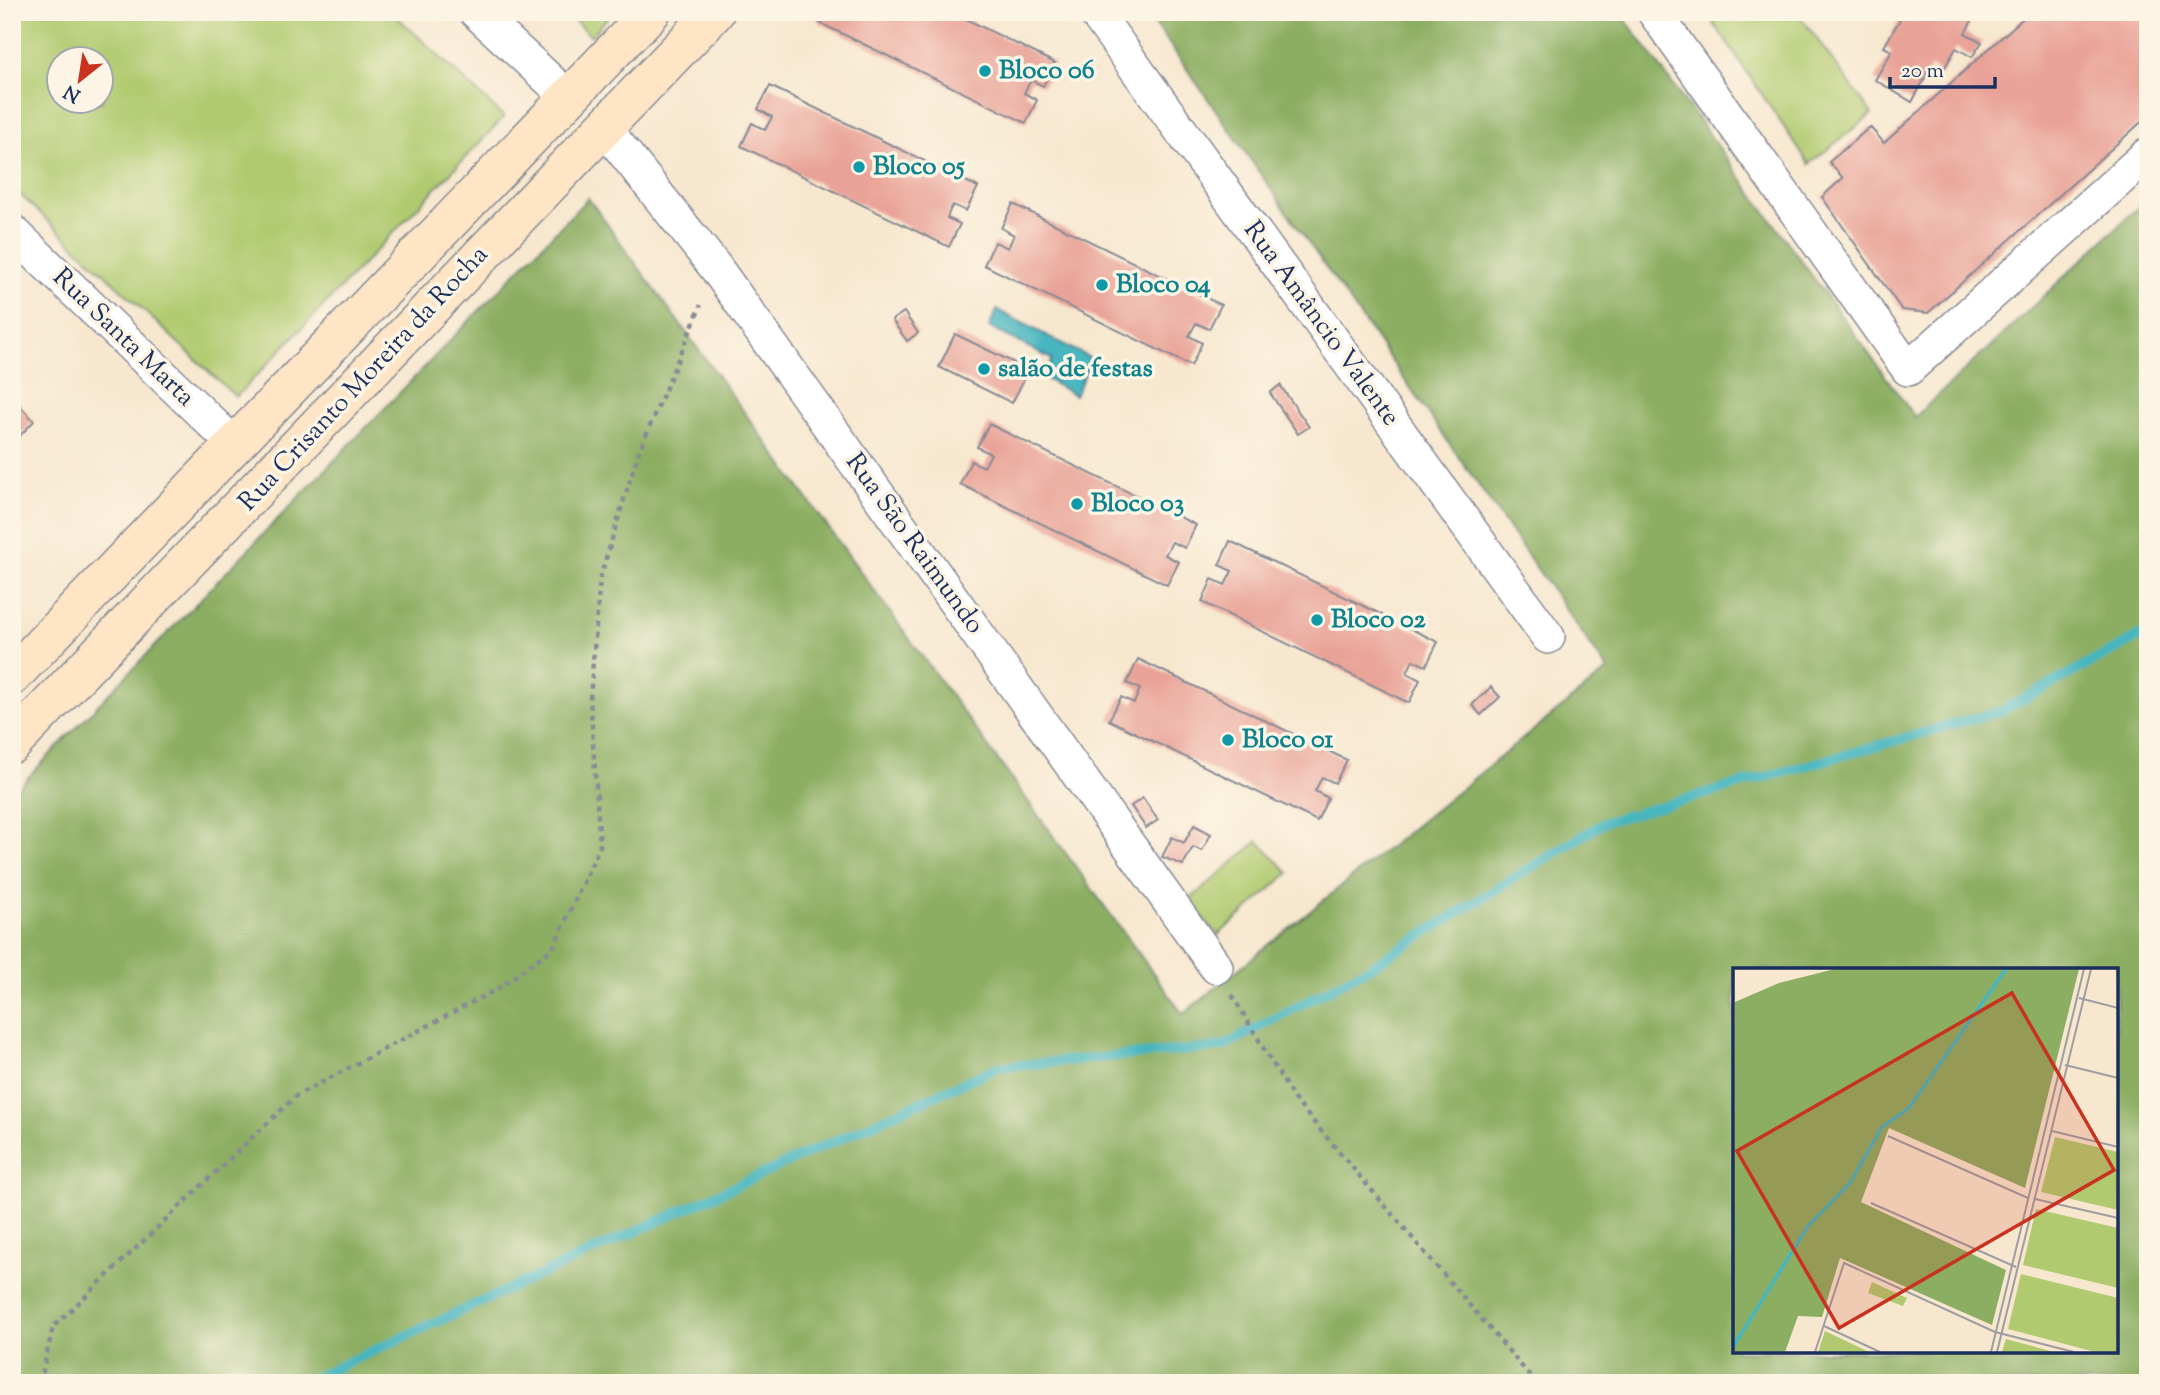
<svg xmlns="http://www.w3.org/2000/svg" width="2160" height="1395" viewBox="0 0 2160 1395" font-family="'Sorts Mill Goudy',serif">
<rect width="100%" height="100%" fill="#fcf5e5"/>
<filter id="ink" filterUnits="userSpaceOnUse"><feTurbulence type="fractalNoise" baseFrequency=".0143" numOctaves="2"/><feDisplacementMap in="SourceGraphic" scale="14" xChannelSelector="R" yChannelSelector="G"/><feConvolveMatrix kernelMatrix="1 2 1 2 8 2 1 2 1" color-interpolation-filters="sRGB"/></filter>
<filter id="wash" filterUnits="userSpaceOnUse"><feTurbulence type="fractalNoise" baseFrequency=".00686" numOctaves="4" result="noise"/><feDisplacementMap in="SourceGraphic" scale="28" xChannelSelector="R" yChannelSelector="G"/><feGaussianBlur stdDeviation="1.57" result="paint"/><feColorMatrix in="noise" values="0 0 0 0 0 0 0 0 0 0 0 0 0 0 0 0 0 1.4 0 .05"/><feComposite in="paint" operator="in"/></filter>
<g filter="url(#wash)">
<rect width="100%" height="100%" fill="#f7e7cf"/>
<g fill="#b1ca6f" stroke="#667c66" stroke-width="2" fill-rule="evenodd">
<path d="M12,12H392L504,117L236,397L12,187ZM60,60H102V102H60Z"/>
<polygon points="565,12 613,12 591,36"/>
<polygon points="1706,12 1797,12 1872,114 1809,164"/>
<polygon points="1258,841 1289,873 1218,935 1187,902"/>
</g>
<path fill="#8cae62" stroke="#546e60" stroke-width="2" fill-rule="evenodd" d="M1147,12H1620L1915,417L2148,198V1383H12V794L588,198L1183,1014L1608,670ZM1735,970H2116V1351H1735Z"/>
<polygon fill="#47b6bf" stroke="#31728e" stroke-width="2" points="997,310 1092,359 1075,395 1044,378 1052,359 989,327"/>
<g fill="none" stroke-linecap="round" stroke-linejoin="round">
<polyline stroke="#47b6bf" stroke-width="10" points="302,1383 998,1067 1222,1047 1365,970 1605,822 2001,711 2148,632"/>
</g>
<g id="blocks">
<g fill="#e9a297">
<polygon points="823,12 952,12 1055,63 1043,86 1031,80 1024,93 1037,100 1026,123 818,22"/>
<polygon points="1904,12 1977,12 1965,33 1982,42 1972,57 1956,48 1941,74 1931,67 1912,102 1875,80 1892,51 1884,47"/>
<polygon points="2030,12 2148,12 2148,116 1928,313 1902,310 1822,197 1843,178 1829,162 1870,127 1884,143"/>
<polygon points="770,86 978,187 966,211 953,205 950,210 947,218 960,224 949,247 741,146 752,123 765,130 772,117 758,109"/>
<polygon points="1013,204 1221,305 1209,329 1196,323 1189,336 1202,343 1191,366 984,265 995,242 1008,248 1014,235 1001,228"/>
<polygon points="904,312 918,333 907,341 892,320"/>
<polygon points="955,334 1029,370 1012,403 939,367"/>
<polygon points="1280,385 1309,427 1298,434 1270,393"/>
<polygon points="12,397 34,421 12,444"/>
<polygon points="989,424 1196,525 1185,548 1172,542 1165,555 1179,562 1167,585 960,484 971,461 984,467 991,454 977,447"/>
<polygon points="1230,541 1438,642 1426,666 1413,660 1407,673 1420,680 1409,703 1202,602 1212,579 1225,585 1232,571 1219,565"/>
<polygon points="1138,659 1347,760 1335,783 1322,777 1315,791 1328,798 1317,821 1109,720 1121,697 1134,703 1140,689 1127,683"/>
<polygon points="1491,687 1500,697 1481,715 1472,705"/>
<polygon points="1143,798 1158,820 1146,828 1131,806"/>
<polygon points="1194,825 1211,834 1202,851 1193,847 1183,865 1162,857 1172,837 1184,843"/>
</g>
</g>
</g>
<g filter="url(#ink)">
<use href="#blocks" fill-opacity="0" stroke="#898b96" stroke-width="2"/>
<g fill="none" stroke-linecap="round" stroke-linejoin="round">
<defs>
<g id="minor">
<polyline points="476,12 568,97"/>
<polyline points="1095,12 1548,637"/>
<polyline points="1654,12 1908,369 2148,154"/>
<polyline points="603,126 716,268 1216,967"/>
<polyline points="12,231 234,444"/>
</g>
<g id="secondary">
<polyline points="12,676 651,12"/>
<polyline points="12,744 715,12"/>
</g>
</defs>
<use href="#minor" stroke="#898b96" stroke-width="36"/>
<use href="#secondary" stroke="#898b96" stroke-width="41"/>
<g stroke="#898b96" stroke-width="4.5" stroke-dasharray="5 5" stroke-linecap="butt">
<polyline points="1232,995 1294,1099 1536,1383"/>
<polyline points="40,1383 53,1327 296,1096 499,988 553,948 600,846 590,698 600,578 638,454 701,305"/>
</g>
<use href="#minor" stroke="#fff" stroke-width="33"/>
<use href="#secondary" stroke="#fde5c5" stroke-width="38"/>
</g>
</g>
<g fill="#0f9aa8" stroke="#fcf5e5" stroke-width="2.5">
<circle cx="985" cy="71" r="7"/>
<circle cx="859" cy="167" r="7"/>
<circle cx="1102" cy="285" r="7"/>
<circle cx="984" cy="369" r="7"/>
<circle cx="1077" cy="504" r="7"/>
<circle cx="1317" cy="620" r="7"/>
<circle cx="1228" cy="740" r="7"/>
</g>
<g text-anchor="middle" dominant-baseline="central" stroke-width="7" stroke-linejoin="round" paint-order="stroke">
<g font-size="26" font-weight="bold" fill="#0d838f" stroke="#fcf5e5" text-anchor="start">
<text x="999" y="71">Bloco 06</text>
<text x="873" y="167">Bloco 05</text>
<text x="1116" y="285">Bloco 04</text>
<text x="998" y="369">salão de festas</text>
<text x="1091" y="504">Bloco 03</text>
<text x="1331" y="620">Bloco 02</text>
<text x="1242" y="740">Bloco 01</text>
</g>
<g font-size="26" fill="#1b2f5e" stroke="#fcf5e5">
<text transform="translate(1321 324) rotate(54)">Rua Amâncio Valente</text>
<text transform="translate(123 338) rotate(44)">Rua Santa Marta</text>
<text transform="translate(364 379) rotate(-47)">Rua Crisanto Moreira da Rocha</text>
<text transform="translate(914 544) rotate(54)">Rua São Raimundo</text>
</g>
</g>
<g transform="translate(1733 968)">
<rect width="385" height="385" fill="#f7e7cf"/>
<path d="M322,169L385,184V242L308,224ZM303,241L385,260V320L290,297ZM288,306L385,330V384H362L275,361ZM139,314L174,330L170,338L135,325ZM92,363L136,384H85ZM273,371L321,384H269Z" fill="#b1ca6f"/>
<path d="M102,1H346L292,220L156,160L128,234L273,302L259,357L107,290L89,349L65,348L52,384H0L2,34L46,15Z" fill="#8cae62"/>
<path fill="none" stroke="#47b6bf" stroke-width="3.5" d="M0,379L75,258L117,215L149,159L176,140L273,1"/>
<path fill="none" stroke="#9f9da2" stroke-width="2" d="M346,30L385,40M332,97L385,110M319,163L385,179M155,168L295,230M302,231L385,250M138,235L283,299M91,358L147,384M82,384L111,295L262,364L341,384M258,384L351,1M264,384L358,1"/>
<path fill="#c8321e" fill-opacity="0.15" stroke="#c8321e" stroke-width="3.5" d="M279,25L381,202L106,360L4,183Z"/>
<rect width="385" height="385" fill="none" stroke="#1b2f5e" stroke-width="3.5"/>
</g>
<rect width="2160" height="1395" fill="none" stroke="#fcf5e5" stroke-width="42"/>
<g transform="translate(80 80) rotate(210)"><circle r="33" fill="#fcf5e5" stroke="#a2a6af" stroke-width="2"/>
<path d="M0-5L12 26L0 18L-12 26Z" fill="#c8321e"/>
<text y="-10" font-size="19" font-weight="bold" text-anchor="middle" fill="#1b2f5e">N</text>
</g>
<path d="M1890 77v10h105v-10" fill="none" stroke="#1b2f5e" stroke-width="3.5"/>
<text x="1901" y="77" font-size="21" fill="#1b2f5e" stroke="#fcf5e5" stroke-width="5" paint-order="stroke">20 m</text>
</svg>
